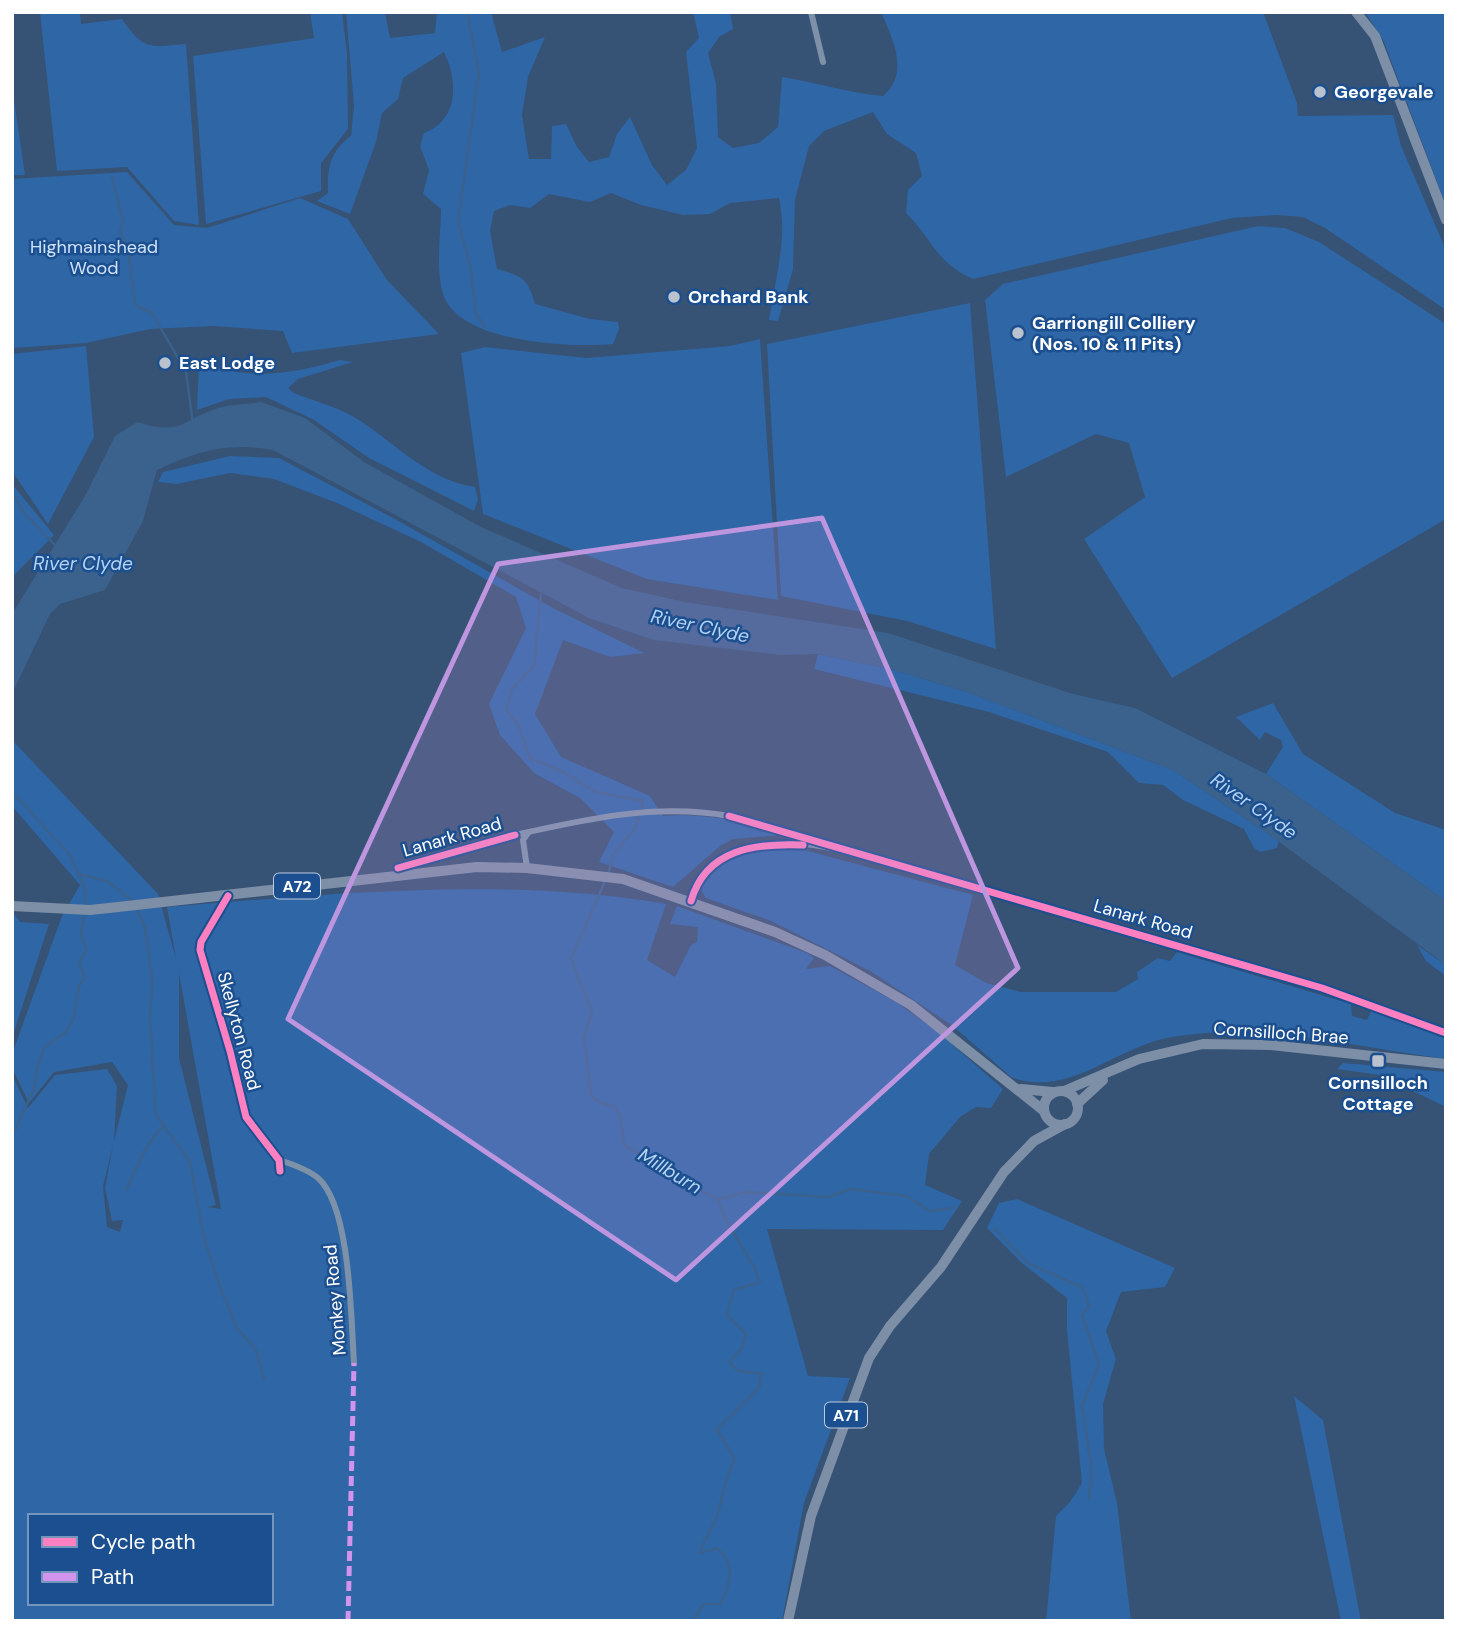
<svg xmlns="http://www.w3.org/2000/svg" width="1458" height="1633" viewBox="0 0 1458 1633" font-family="'DM Sans',sans-serif">
<rect width="100%" height="100%" fill="#365274"/>
<g fill="#2f66a5" fill-rule="evenodd">
<path d="M40,12H80L81,24L122,19C144,51 150,47 186,44L199,225L174,221L127,167L57,171Z"/>
<polygon points="310,12 342,12 347,54 348,129 321,163 321,191 206,224 193,56 314,38"/>
<path d="M346,12H385L390,38L435,33L437,12H491L502,52L545,37L528,77L522,115L529,159H551L552,126L566,124L577,147L589,162L609,157L617,134L630,117L652,165L667,185L686,170L697,148L686,52L699,38L693,12H730L733,29L719,37L708,53L716,84L718,137L733,148L759,143L778,127L782,77C816,82 848,93 883,96C910,73 893,40 881,12H1263L1297,103L1298,116L1393,115L1401,146L1446,250V310L1325,228L1303,217L1276,215L1232,218L973,279C935,262 934,241 906,213L908,190L922,176L916,153L887,134L873,112L824,131L809,146L795,200L793,269L778,321L769,320C775,278 788,240 779,198L730,203L710,214L683,215L641,205L611,193L590,202L549,194L530,208L510,205L494,211L490,231L497,269C522,276 528,278 535,304L590,319L618,322L619,329L613,344C571,348 469,343 446,301C434,278 441,234 441,209L423,194L429,170L420,146L424,133C459,120 458,81 444,52L403,78L398,99L382,113L376,142L350,214L317,201L328,193C327,168 330,151 351,136L354,106Z"/>
<polygon points="1365,12 1446,12 1446,206 1384,42"/>
<polygon points="12,86 25,175 12,175"/>
<polygon points="127,172 174,225 207,228 300,198 348,219 387,280 439,334 292,353 283,331 214,326 150,329 86,343 12,348 12,179"/>
<polygon points="1258,226 1285,228 1319,242 1446,324 1446,519 1172,678 1084,539 1145,497 1129,443 1096,434 1006,477 985,300 1003,284"/>
<polygon points="970,303 996,649 907,621 781,596 767,344"/>
<polygon points="760,339 778,600 647,579 483,514 461,353 485,347 586,358 730,346"/>
<polygon points="86,346 94,437 48,524 12,471 12,354"/>
<path d="M340,360L353,362L298,379L288,388L294,393C313,401 336,406 354,417C394,441 426,480 475,487L478,500L474,511L369,458L314,420L266,397L229,399L197,410L199,363C252,380 288,375 340,360Z"/>
<path d="M230,456L279,458L395,519L553,608L644,653L610,657L563,640L535,714L561,757L650,796L663,816C703,813 745,821 782,835L733,839L720,846L673,887L599,862L614,832L580,798L534,773L500,735L489,704L526,628L516,597L421,542L337,503L274,479L230,473L177,484L158,482L163,472Z"/>
<polygon points="12,484 54,535 12,577"/>
<polygon points="818,654 894,670 967,692 1173,770 1279,841 1277,848 1260,852 1254,848 1244,829 1183,800 1163,785 1139,783 1108,752 989,712 814,669"/>
<polygon points="1273,703 1303,754 1395,813 1446,830 1446,901 1266,774 1283,747 1281,740 1265,732 1260,740 1236,717"/>
<path d="M13,741L158,894L176,959L167,907C333,894 501,876 666,904L647,960L675,977L691,945L697,942L698,927L670,924L677,906L807,953L814,958L806,969L830,966L896,1002L939,1033L1003,1089L991,1108L976,1107L960,1117L929,1154L925,1185L962,1201L943,1230L767,1229L808,1376L850,1378L804,1503L782,1621H12V1075L28,1108L55,1075L107,1069L117,1086L114,1141L128,1085L112,1062L54,1072L29,1103L12,1068V1054L62,916L80,885L12,806ZM179,973L221,1209L208,1207L216,1205L179,1058ZM113,1146L105,1188L112,1221L123,1220L120,1232L107,1227L103,1186ZM30,1516H271V1603H30Z"/>
<path d="M766,849H800L973,895L955,965L986,983L1021,992H1116L1138,979L1137,972L1158,958L1170,961L1177,952L1351,1004L1352,1016L1367,1020L1371,1011L1446,1037V1059C1362,1048 1245,1020 1163,1039C1111,1051 1067,1098 1011,1077L953,1026L870,971L771,921L706,898L699,887L700,882L714,866L742,852Z"/>
<polygon points="12,911 20,922 49,924 12,1038"/>
<polygon points="1417,945 1446,965 1446,976 1426,961"/>
<polygon points="1343,1063 1446,1072 1446,1107 1380,1075 1337,1069"/>
<polygon points="1017,1199 1175,1268 1165,1287 1121,1292 1106,1331 1116,1359 1103,1404 1104,1449 1117,1503 1131,1621 1046,1621 1056,1516 1070,1502 1082,1483 1067,1330 1067,1298 1023,1264 987,1228 999,1203"/>
<polygon points="1294,1396 1323,1420 1361,1621 1341,1621"/>
</g>
<path fill="#3b618d" d="M261,402L305,418L364,462L481,527L622,588L685,602L888,633L1073,694L1135,708L1266,774L1446,901V965L1267,833L1173,770L967,692L894,670L818,654L780,655L654,640L589,618L273,450C228,442 198,451 157,470L143,521L105,590L60,604L50,614L12,694V614L85,496L115,436L137,422C184,437 182,418 222,407C234,404 248,404 261,402Z"/>
<g fill="none" stroke-linecap="round" stroke-linejoin="round">
<g stroke="#3b618d" stroke-width="2.5">
<polyline points="467,12 479,73 458,222 471,269 476,313 484,326"/>
<polyline points="112,177 123,221 120,232 128,247 135,305 152,313 186,372 193,424"/>
<polyline points="12,492 24,513 56,546"/>
<polyline points="541,594 534,666 512,689 506,710 519,726 530,758 563,772 596,792 643,801 635,829 613,854 608,875"/>
<polyline points="12,792 71,856 78,874 107,881 134,902"/>
<polyline points="79,875 86,890 85,905"/>
<path d="M605,881L571,959L592,1012L584,1038L591,1095L599,1102L615,1107L620,1115L624,1145L718,1200L728,1224L753,1265L760,1282L734,1290L727,1315L746,1334L742,1348L729,1362L738,1371L762,1374L759,1388L717,1429L735,1460C723,1481 724,1497 716,1518C712,1530 704,1539 700,1553L717,1548C737,1564 730,1583 721,1604H704L692,1621"/>
<polyline points="137,908 145,928 152,979 150,1019 156,1115 190,1162 204,1238 222,1292 237,1328 256,1350 264,1379"/>
<polyline points="12,1136 35,1087 36,1071 44,1048 66,1032 74,1018 79,985 85,979 79,962 87,950 81,934 84,912"/>
<path d="M126,1190C137,1168 146,1141 164,1126"/>
<polyline points="719,1199 746,1192 828,1197 851,1189 906,1196 930,1211 953,1208"/>
<polyline points="994,1228 1028,1263 1083,1288 1089,1306 1082,1316 1099,1364 1082,1406 1092,1471 1089,1498"/>
</g>
<g stroke="#7d92a8" stroke-width="6">
<polyline points="811,12 823,62"/>
<path d="M515,835C586,819 657,803 729,816"/>
<polyline points="527,868 523,840 528,833"/>
<polyline points="228,896 201,942 200,950 230,1051 246,1117 279,1160 280,1171"/>
<path d="M691,901C702,862 731,849 770,844C812,839 854,854 894,864C942,877 990,891 1037,905C1174,946 1312,982 1446,1033"/>
<path d="M279,1160C292,1164 307,1169 318,1178C351,1207 351,1321 354,1363"/>
</g>
<g stroke="#7d8ea7" stroke-width="10">
<polyline points="1356,12 1375,36 1446,220"/>
<polyline points="12,906 90,910 118,907 477,867 527,868 623,879 775,932 825,955 911,1005 1044,1111"/>
<polyline points="1021,1089 1053,1092"/>
<polyline points="1064,1091 1139,1059 1203,1044 1271,1045 1446,1064"/>
<circle cx="1061" cy="1108" r="17"/>
<polyline points="1077,1104 1103,1080"/>
<polyline points="788,1621 811,1516 869,1358 890,1326 941,1267 1004,1172 1034,1141 1065,1124"/>
</g>
<polyline stroke="#d193ec" stroke-width="5" stroke-dasharray="10 5" stroke-linecap="butt" points="348,1621 354,1363"/>
<defs>
<g id="cycleway">
<polyline points="729,816 1322,988 1446,1033"/>
<polyline points="398,868 515,835"/>
<polyline points="228,896 201,942 200,950 230,1051 246,1117 279,1160 280,1171"/>
<path d="M691,901C706,849 755,843 803,845"/>
</g>
</defs>
<use href="#cycleway" stroke="#1b4f8f" stroke-width="11"/>
<use href="#cycleway" stroke="#ff80c0" stroke-width="7"/>
</g>
<path fill="#bd96df" fill-opacity="0.2" stroke="#bd96df" stroke-width="5" stroke-linejoin="round" d="M822,518L1018,968L676,1280L288,1019L498,564Z"/>
<g fill="#b9c2ce" stroke="#1b4f8f" stroke-width="2.5">
<circle cx="1320" cy="92" r="7"/>
<circle cx="674" cy="297" r="7"/>
<circle cx="1018" cy="333" r="7"/>
<circle cx="165" cy="363" r="7"/>
<rect x="1371" y="1054" width="14" height="14" rx="3.5"/>
</g>
<g text-anchor="middle" dominant-baseline="central" stroke-width="5" stroke-linejoin="round" paint-order="stroke">
<g fill="#1b4f8f" stroke="#bbcadd" stroke-width="2">
<rect x="274" y="873.5" width="46" height="25" rx="5"/>
<rect x="825" y="1402.5" width="42" height="25" rx="5"/>
</g>
<g font-size="16" font-weight="bold" fill="#fff">
<text x="297" y="886">A72</text>
<text x="846" y="1415">A71</text>
</g>
<g font-size="18" font-weight="bold" fill="#fff" stroke="#1b4f8f" text-anchor="start">
<text x="1334" y="92">Georgevale</text>
<text x="688" y="297">Orchard Bank</text>
<text x="1032" y="323">Garriongill Colliery<tspan x="1032" dy="21">(Nos. 10 &amp; 11 Pits)</tspan></text>
<text x="179" y="363">East Lodge</text>
<text x="1378" y="1083" text-anchor="middle">Cornsilloch<tspan x="1378" dy="21">Cottage</tspan></text>
</g>
<g font-size="18" fill="#cfe3fa" stroke="#1b4f8f">
<text x="94" y="247">Highmainshead<tspan x="94" dy="21">Wood</tspan></text>
</g>
<g font-size="18" fill="#fff" stroke="#1b4f8f">
<text transform="translate(452 837) rotate(-16)">Lanark Road</text>
<text transform="translate(1143 919) rotate(16)">Lanark Road</text>
<text transform="translate(239 1031) rotate(75)">Skellyton Road</text>
<text transform="translate(1281 1033) rotate(4)">Cornsilloch Brae</text>
<text transform="translate(335 1300) rotate(-95)">Monkey Road</text>
</g>
<g font-size="19" font-style="italic" fill="#b5d3f5" stroke="#1b4f8f">
<text x="83" y="563">River Clyde</text>
<text transform="translate(700 626) rotate(12)">River Clyde</text>
<text transform="translate(1254 806) rotate(35)">River Clyde</text>
<text transform="translate(670 1171) rotate(31)">Millburn</text>
</g>
</g>
<rect width="1458" height="1633" fill="none" stroke="#ffffff" stroke-width="28"/>
<rect x="28" y="1514" width="245" height="91" fill="#1b4f8f" stroke="#7695bc" stroke-width="2"/>
<rect x="42" y="1537" width="35" height="10" fill="#ff80c0" stroke="#7695bc" stroke-width="2"/>
<text x="91" y="1549" font-size="21" fill="#ffffff">Cycle path</text>
<rect x="42" y="1572" width="35" height="10" fill="#d193ec" stroke="#7695bc" stroke-width="2"/>
<text x="91" y="1584" font-size="21" fill="#ffffff">Path</text>
</svg>
